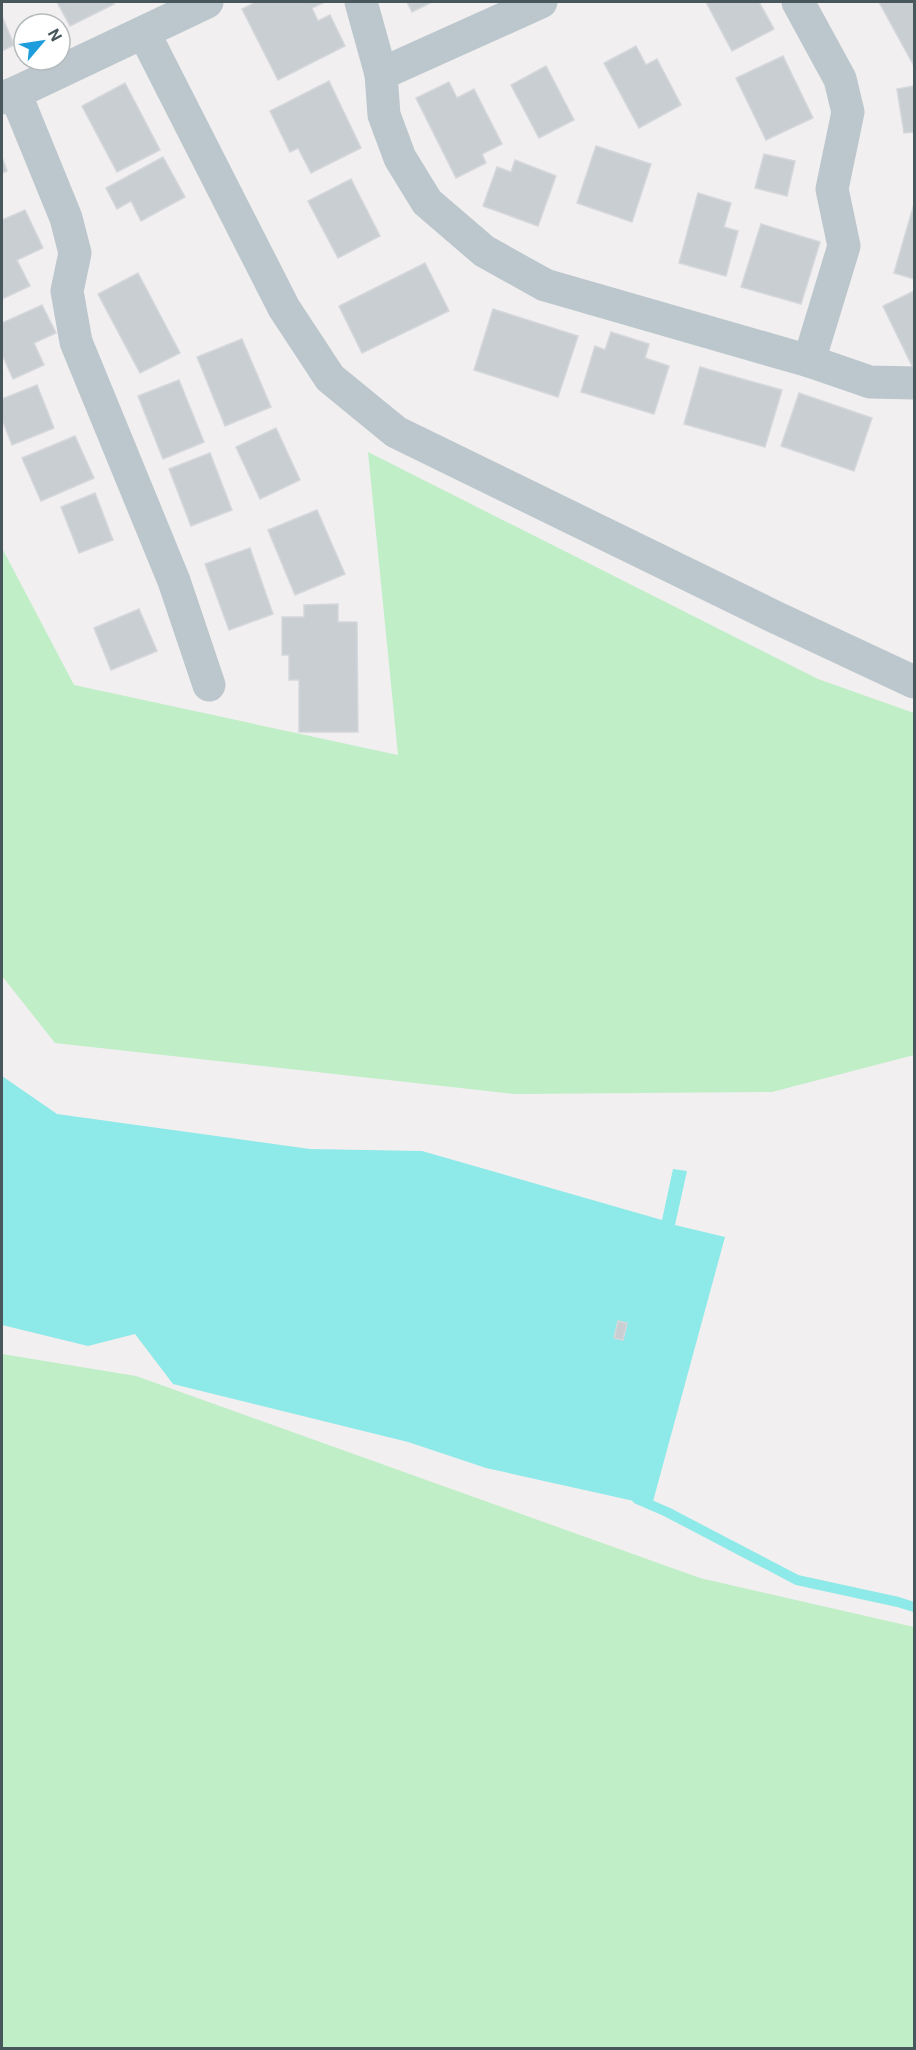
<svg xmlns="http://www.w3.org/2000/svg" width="916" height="2050" viewBox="0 0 916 2050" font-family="Roboto,sans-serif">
<rect width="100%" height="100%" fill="#f2eff0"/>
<g fill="#bfeec7">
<polygon points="368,452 818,679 914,713 914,1055 772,1092 515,1094 55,1043 2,976 2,548 74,685 398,755"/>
<polygon points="2,1354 136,1376 700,1578 914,1627 914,2048 2,2048"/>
</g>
<polygon fill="#8eeae8" points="2,1076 57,1114 310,1149 422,1151 662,1220 673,1169 687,1171 675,1225 725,1237 652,1505 486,1468 408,1442 173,1384 135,1334 88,1346 2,1325"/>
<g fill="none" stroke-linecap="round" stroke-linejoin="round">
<polyline stroke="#8eeae8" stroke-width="10" points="637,1499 667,1512 797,1580 898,1602 914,1607"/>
</g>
<g fill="#c9ced2" stroke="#d4d7db" stroke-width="1.5">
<polygon points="57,2 112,2 114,4 70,26"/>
<polygon points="256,2 325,2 312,8 318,21 330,15 345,46 278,80 242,9"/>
<polygon points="407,2 432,2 412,12"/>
<polygon points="706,2 759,2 774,29 732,51"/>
<polygon points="879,2 914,2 914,66"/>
<polygon points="2,16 14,45 2,51"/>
<polygon points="636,46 646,65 657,59 681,105 639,128 604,63"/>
<polygon points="783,56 813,118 766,140 736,78"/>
<polygon points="546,66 574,120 539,138 511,85"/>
<polygon points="329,81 361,148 311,173 298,148 290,152 270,111"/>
<polygon points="449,82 457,98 474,89 502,144 482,154 486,163 456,178 416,98"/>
<polygon points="125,83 160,150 117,172 82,106"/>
<polygon points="914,86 914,132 904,133 897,89"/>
<polygon points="596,146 651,164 632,222 577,203"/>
<polygon points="764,154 795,161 787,196 755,188"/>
<polygon points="2,157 7,171 2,173"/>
<polygon points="163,157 185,197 141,221 131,201 117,209 106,188"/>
<polygon points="515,160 556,176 538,226 483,206 497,167 511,172"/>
<polygon points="351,179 380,236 338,258 308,201"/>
<polygon points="698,193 731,203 724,227 738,231 726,276 679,263"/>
<polygon points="914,204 914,279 894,273"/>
<polygon points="25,210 43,248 17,260 30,286 2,299 2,220"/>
<polygon points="761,224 820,242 801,304 741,287"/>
<polygon points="425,263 449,311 362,353 339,306"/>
<polygon points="138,273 180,353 140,373 98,294"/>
<polygon points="914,291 914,370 883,306"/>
<polygon points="42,305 56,333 34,343 44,365 13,379 2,354 2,323"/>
<polygon points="493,309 578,336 558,397 474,370"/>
<polygon points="611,332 649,344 645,358 669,366 654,414 581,392 595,346 605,350"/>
<polygon points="242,339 271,407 225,426 197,357"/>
<polygon points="700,367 782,390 765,447 684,424"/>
<polygon points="179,380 204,442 163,459 138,396"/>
<polygon points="37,385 54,428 12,445 2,419 2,399"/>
<polygon points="799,393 872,418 854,471 781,446"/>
<polygon points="276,428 300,480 260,499 236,447"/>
<polygon points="75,436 94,478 41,501 22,458"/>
<polygon points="210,453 232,510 191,526 169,469"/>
<polygon points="95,493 113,540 79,553 61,507"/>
<polygon points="317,510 345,574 295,595 268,530"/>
<polygon points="250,548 273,614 229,630 205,564"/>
<polygon points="338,604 338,622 357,622 358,732 299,732 299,680 289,680 289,655 282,655 282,617 304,617 304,605"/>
<polygon points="139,609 157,651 111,670 94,628"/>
<polygon points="618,1321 627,1323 623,1340 614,1338"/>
</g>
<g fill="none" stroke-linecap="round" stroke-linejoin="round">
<g stroke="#bbc7cc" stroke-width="33">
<polyline points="361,2 381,74 384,115 400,158 427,202 484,251 545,285 809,361 870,382 914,383"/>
<polyline points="798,2 840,79 848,112 832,189 844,246 809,361"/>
<polyline points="144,33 284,308 330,378 396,432 777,618 914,682"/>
<polyline points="381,74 541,2"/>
<polyline points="15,93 66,218 75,253 67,291 76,342 174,581 209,685"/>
<polyline points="2,98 15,93 207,2"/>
</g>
</g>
<rect width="916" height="2050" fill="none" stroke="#48575c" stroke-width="6"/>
<g transform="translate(42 42) rotate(61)"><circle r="28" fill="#ffffff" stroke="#b6bcbe" stroke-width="1.5"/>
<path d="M0-4.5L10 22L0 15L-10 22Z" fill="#1e9ddd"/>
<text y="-9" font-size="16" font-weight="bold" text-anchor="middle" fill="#48575c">N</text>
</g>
</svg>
